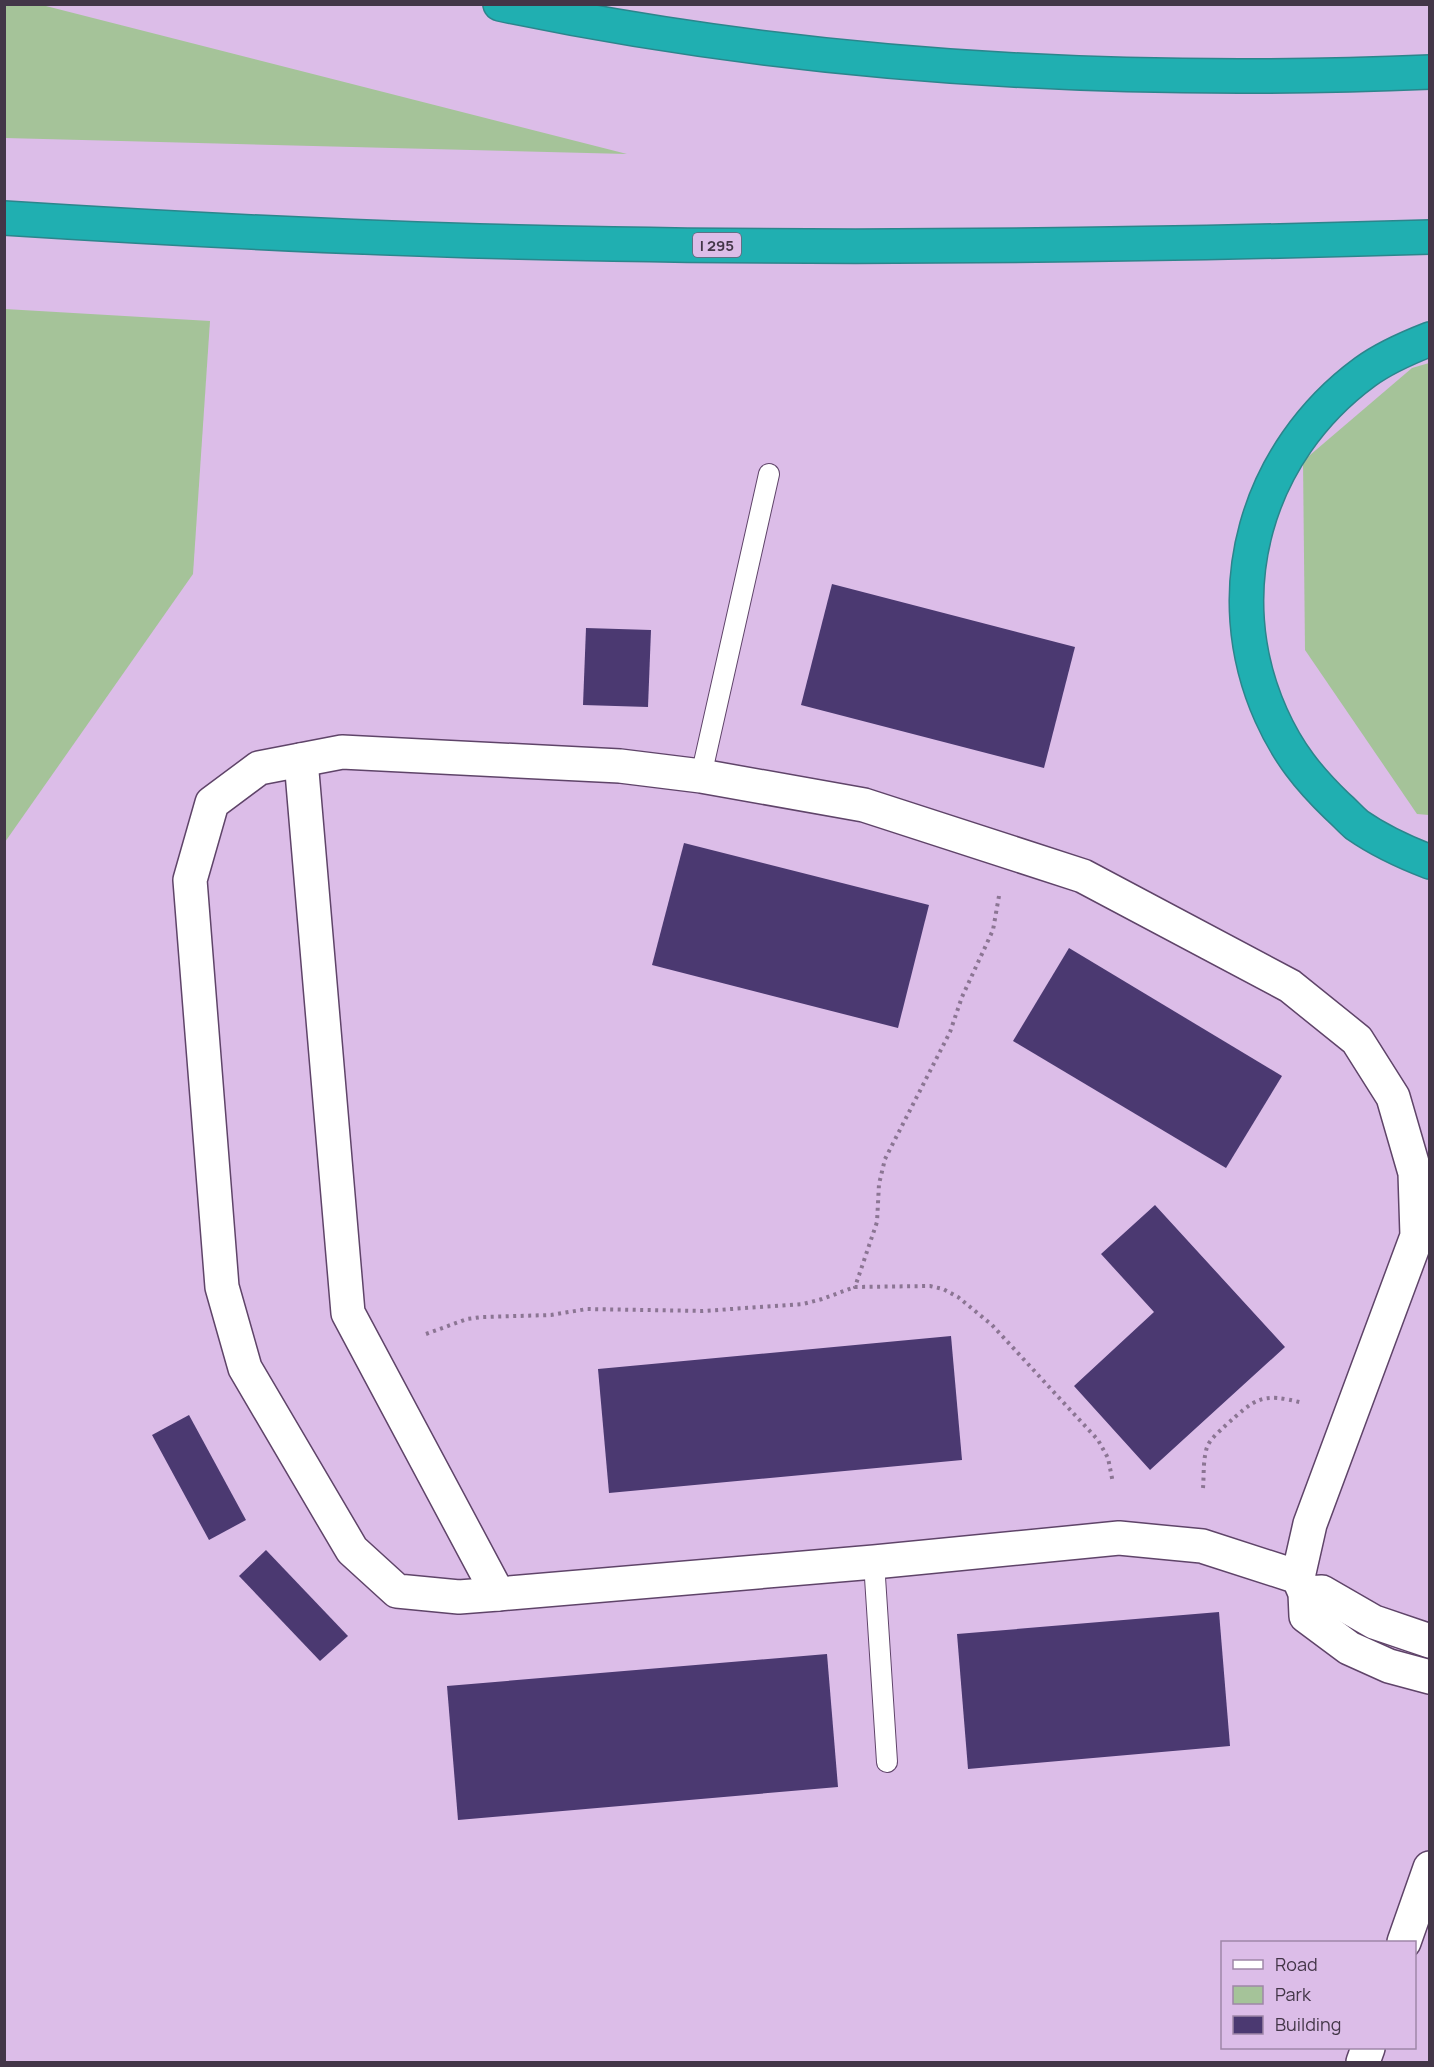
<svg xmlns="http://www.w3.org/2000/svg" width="1434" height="2067" viewBox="0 0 1434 2067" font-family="Manrope,sans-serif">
<rect width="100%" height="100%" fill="#dcbde8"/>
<g fill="#a5c399">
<polygon points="42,4 42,5 627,154 5,138 5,5"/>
<polygon points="5,309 210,321 193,574 5,842"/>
<polygon points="1429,363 1429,815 1417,814 1305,650 1303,461 1412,368"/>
</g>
<g fill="#4b3971">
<polygon points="832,584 1075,647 1044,768 801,705"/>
<polygon points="586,628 651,630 648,707 583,705"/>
<polygon points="684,843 929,905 898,1028 652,965"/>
<polygon points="1069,948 1282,1076 1226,1168 1013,1041"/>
<polygon points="1155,1205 1285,1347 1150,1470 1074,1386 1154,1312 1101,1254"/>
<polygon points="951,1336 962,1460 609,1493 598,1369"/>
<polygon points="189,1415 246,1520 209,1540 152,1435"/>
<polygon points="266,1550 348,1636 320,1661 239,1576"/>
<polygon points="1219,1612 1230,1746 968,1769 957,1634"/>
<polygon points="827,1654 838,1787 458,1820 447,1686"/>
</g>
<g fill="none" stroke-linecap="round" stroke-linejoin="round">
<defs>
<g id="lane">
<polyline points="701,776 769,474"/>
<polyline points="874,1562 887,1762"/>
</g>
<g id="street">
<polyline points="301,760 348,1313 498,1594"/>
<polyline points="1298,1577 1310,1524 1417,1236 1415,1173 1393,1097 1357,1040 1290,986 1083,876 864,805 701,776 620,766 342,752 259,768 212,803 190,880 222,1287 245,1368 352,1550 397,1591 459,1597 498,1594 874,1562 1119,1538 1202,1546 1298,1577 1305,1593 1306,1616 1349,1648 1389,1666 1430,1677"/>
<polyline points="1305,1593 1322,1592 1374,1622 1430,1641"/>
</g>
<g id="secondary">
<polyline points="1404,1942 1430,1868"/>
<polyline points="1363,2062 1368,2048"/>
</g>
<g id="highway">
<path d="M500,4C805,68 1119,85 1430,72"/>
<path d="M4,218C207,231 410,241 613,244C885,249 1157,245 1430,237"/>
<path d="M1430,339C1407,348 1384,358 1365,372C1256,452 1216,592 1271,715C1288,753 1308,778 1337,806C1344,812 1350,819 1357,825C1380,841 1404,852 1430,862"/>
</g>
</defs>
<use href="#lane" stroke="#5f4469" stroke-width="22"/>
<use href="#street" stroke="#5f4469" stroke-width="36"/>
<use href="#secondary" stroke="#5f4469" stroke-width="36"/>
<use href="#highway" stroke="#2c858c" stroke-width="36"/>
<g stroke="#8b7593" stroke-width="4" stroke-dasharray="3 4.5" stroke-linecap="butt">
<polyline points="999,896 993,930 962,997 950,1032 885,1159 879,1184 877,1222 855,1287 930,1286 943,1289 958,1297 992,1325 1098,1440 1108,1458 1113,1483"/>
<polyline points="426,1334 467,1319 482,1317 551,1315 587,1309 703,1311 803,1304 822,1299 855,1287"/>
<path d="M1203,1488C1204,1476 1203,1463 1206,1451C1208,1440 1218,1433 1225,1426C1256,1398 1261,1392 1303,1403"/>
</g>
<use href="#lane" stroke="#fff" stroke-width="20"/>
<use href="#street" stroke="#fff" stroke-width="33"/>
<use href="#secondary" stroke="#fff" stroke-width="33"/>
<use href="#highway" stroke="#20afb1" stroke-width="33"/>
</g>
<g text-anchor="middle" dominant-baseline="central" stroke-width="6" stroke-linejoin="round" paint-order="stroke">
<rect fill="#dcbde8" stroke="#715e78" stroke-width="1.5" x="693" y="233" width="48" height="24" rx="4.5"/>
<g font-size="15" font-weight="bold" fill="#433648">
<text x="717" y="245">I 295</text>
</g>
</g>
<rect width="1434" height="2067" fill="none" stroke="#433648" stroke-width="12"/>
<rect x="1221" y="1941" width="195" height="108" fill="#dcbde8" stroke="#9f87a8" stroke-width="1.5"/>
<rect x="1233" y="1960" width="30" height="9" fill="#ffffff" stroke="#9f87a8" stroke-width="1.5"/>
<text x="1275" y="1971" font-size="18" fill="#433648">Road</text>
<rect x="1233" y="1986" width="30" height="18" fill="#a5c399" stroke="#9f87a8" stroke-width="1.5"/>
<text x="1275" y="2001" font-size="18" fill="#433648">Park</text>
<rect x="1233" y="2016" width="30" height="18" fill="#4b3971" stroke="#9f87a8" stroke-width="1.5"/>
<text x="1275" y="2031" font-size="18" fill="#433648">Building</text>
</svg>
